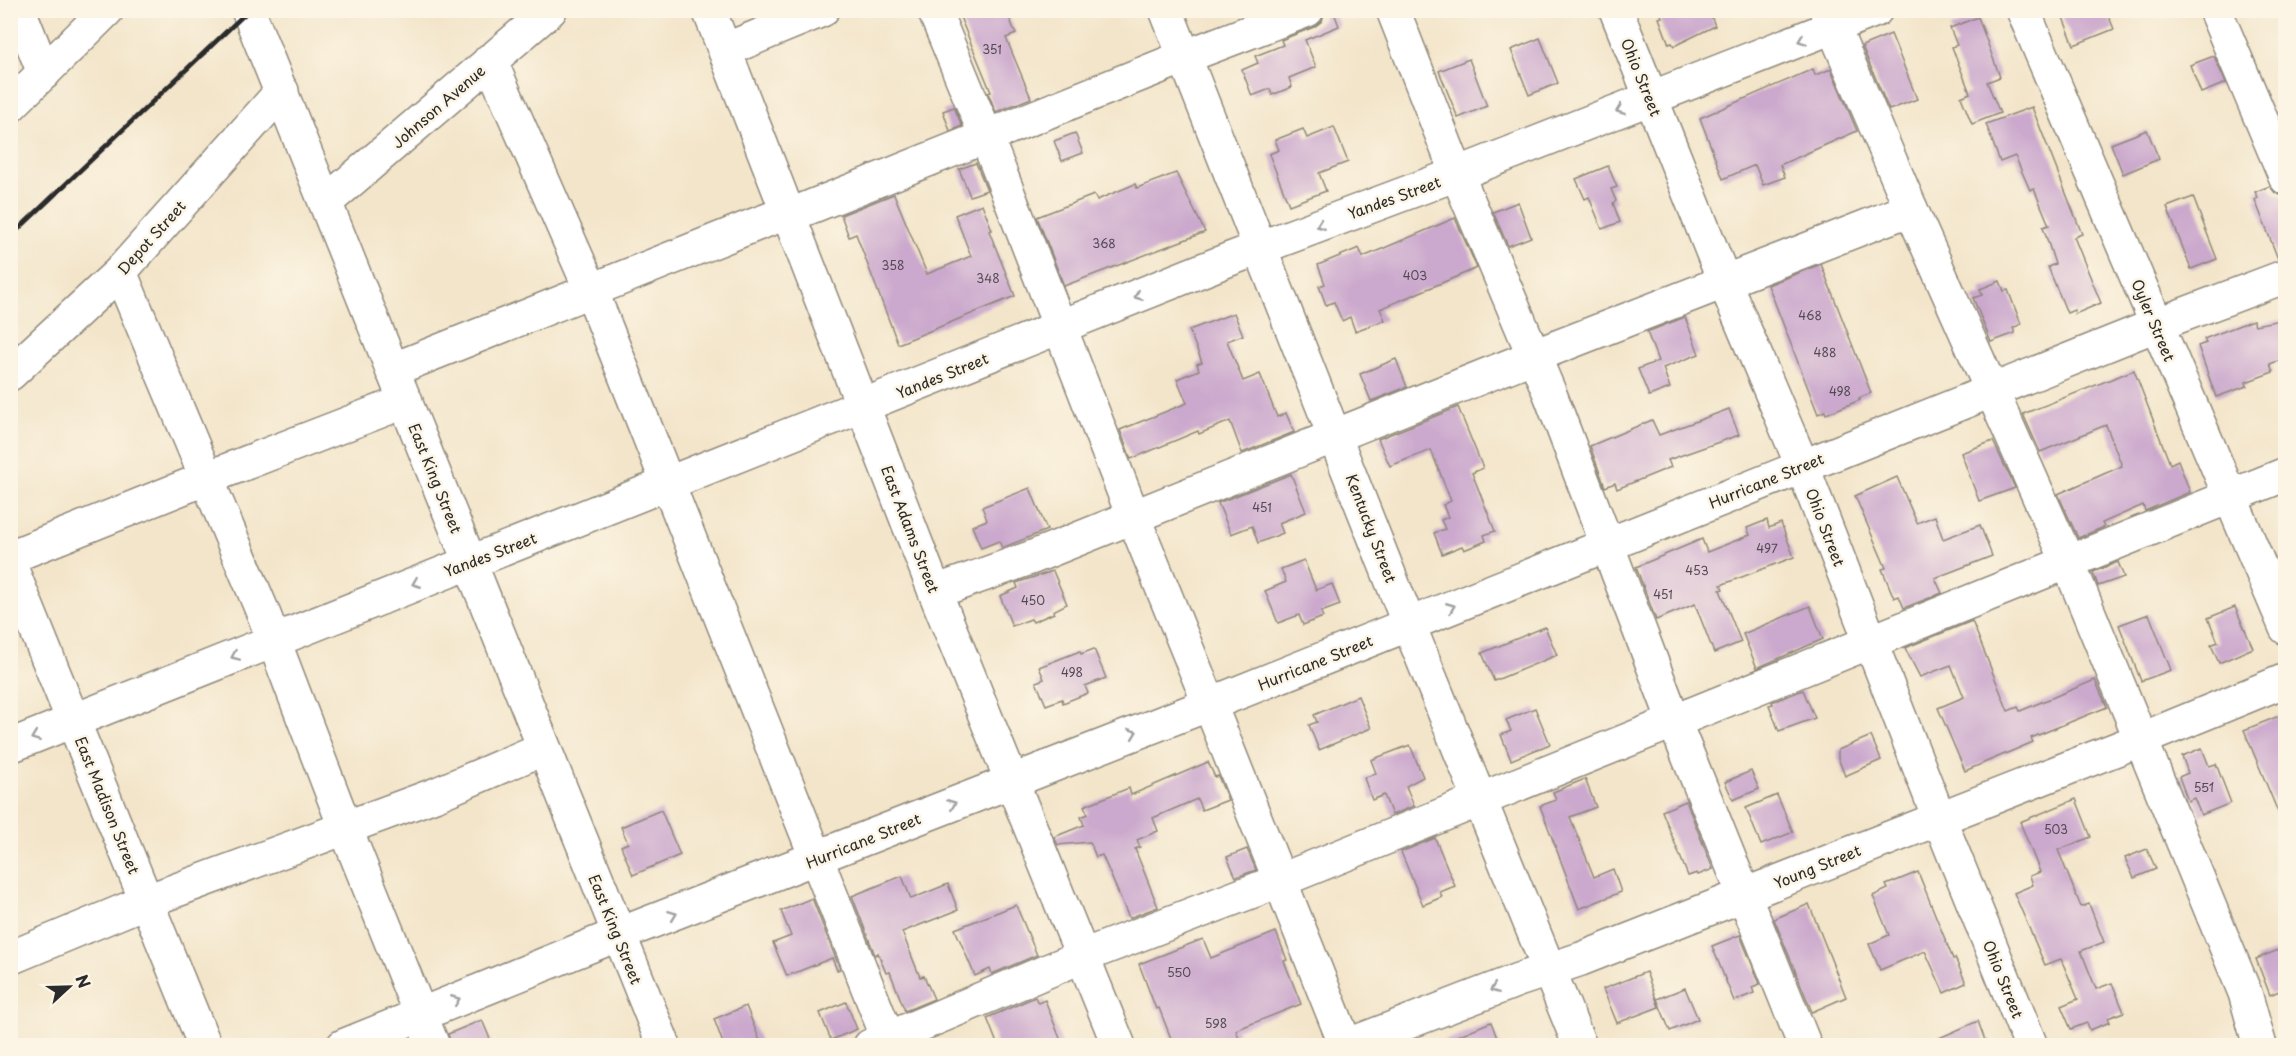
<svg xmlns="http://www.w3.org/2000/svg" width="2296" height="1056" viewBox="0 0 2296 1056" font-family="'Playpen Sans',sans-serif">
<rect width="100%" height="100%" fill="#fcf5e5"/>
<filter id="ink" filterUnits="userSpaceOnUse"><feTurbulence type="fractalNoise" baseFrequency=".0167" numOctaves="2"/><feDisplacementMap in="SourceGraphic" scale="12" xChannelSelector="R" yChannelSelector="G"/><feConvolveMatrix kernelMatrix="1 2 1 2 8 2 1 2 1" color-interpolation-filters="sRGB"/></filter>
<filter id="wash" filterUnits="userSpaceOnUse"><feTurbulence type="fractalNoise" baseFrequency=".008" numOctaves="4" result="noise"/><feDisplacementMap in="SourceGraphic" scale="24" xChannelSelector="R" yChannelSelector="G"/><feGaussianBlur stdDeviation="1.35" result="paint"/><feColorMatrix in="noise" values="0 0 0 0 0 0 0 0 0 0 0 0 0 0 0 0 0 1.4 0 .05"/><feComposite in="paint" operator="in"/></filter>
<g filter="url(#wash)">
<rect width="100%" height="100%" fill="#f3e5ca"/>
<g id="blocks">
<g fill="#cba8cd">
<polygon points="976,10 1006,10 1016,34 1006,38 1031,98 996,112 988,93 991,92 960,17"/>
<polygon points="1325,10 1333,10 1339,26 1305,40 1316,67 1289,78 1292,87 1272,95 1270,89 1252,96 1242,70 1258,63 1255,56 1283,45 1281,40 1314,27 1322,21"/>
<polygon points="1659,10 1709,10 1715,26 1674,46 1672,43 1669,44 1659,18 1662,17"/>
<polygon points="2073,10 2106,10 2114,29 2074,45 2062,15"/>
<polygon points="1978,17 2000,77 1987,82 2000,113 1972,124 1961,97 1970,93 1952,47 1957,45 1950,28"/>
<polygon points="1891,34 1917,99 1889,110 1862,46"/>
<polygon points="1540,38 1558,83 1529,95 1511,50"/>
<polygon points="2214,56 2226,83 2201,93 2190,65"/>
<polygon points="1469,59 1487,106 1458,118 1439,71"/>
<polygon points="1813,69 1815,75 1831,69 1857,131 1780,165 1785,177 1763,185 1755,165 1723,179 1700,118"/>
<polygon points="954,107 962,126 950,131 943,111"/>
<polygon points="2032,107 2082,234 2074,237 2101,303 2075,314 2074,310 2067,313 2048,267 2055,264 2043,227 2049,225 2034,189 2030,190 2015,156 2000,162 1986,124"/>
<polygon points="1334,127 1348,162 1319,173 1326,191 1289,205 1269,154 1279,150 1275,140 1303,129 1307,138"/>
<polygon points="2147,130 2159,159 2123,174 2111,144"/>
<polygon points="1075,133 1083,153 1062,161 1054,141"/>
<polygon points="976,163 987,190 970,196 959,169"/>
<polygon points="1608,166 1617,187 1611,189 1616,201 1613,203 1620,222 1602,229 1589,197 1585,199 1576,179"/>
<polygon points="1176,173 1205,232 1064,286 1037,217 1094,195 1097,200 1135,184 1137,188"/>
<polygon points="2270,186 2275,193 2283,196 2286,202 2286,258 2278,259 2255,200 2258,198 2255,192"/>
<polygon points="894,194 927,274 971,256 955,215 982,204 992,230 989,231 1015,296 898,344 856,234 849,237 841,215"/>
<polygon points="2193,197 2217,259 2191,269 2167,207"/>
<polygon points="1518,202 1531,237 1508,246 1493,212"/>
<polygon points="1455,218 1477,268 1380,309 1385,320 1355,331 1350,317 1342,321 1334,302 1326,305 1319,286 1325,284 1318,265 1359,248 1363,257"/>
<polygon points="1821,264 1871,393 1859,398 1860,400 1826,414 1825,411 1818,414 1768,285"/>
<polygon points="2000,281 2004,291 2008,290 2021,324 2013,328 2015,333 1991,342 1973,298 1982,295 1980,289"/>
<polygon points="1234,313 1243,335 1227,341 1243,381 1260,374 1277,417 1286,413 1294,432 1242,453 1230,421 1199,434 1198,431 1131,459 1120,430 1187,403 1177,379 1199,370 1197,364 1202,362 1189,330"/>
<polygon points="1685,317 1699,354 1663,368 1670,388 1649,396 1638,369 1658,361 1647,332"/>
<polygon points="2286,319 2286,358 2270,364 2273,372 2246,382 2247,386 2216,397 2198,346 2206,343 2204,339 2253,320 2255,325"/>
<polygon points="1396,359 1407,387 1371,401 1360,374"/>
<polygon points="2134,370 2170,464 2178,460 2190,492 2145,511 2143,505 2102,523 2104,527 2078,538 2058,494 2122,466 2106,425 2040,452 2023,414"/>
<polygon points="1458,407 1483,468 1472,473 1495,531 1484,535 1486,541 1464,550 1462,546 1442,554 1434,533 1445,529 1441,520 1448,517 1443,505 1451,501 1431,450 1390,466 1378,439"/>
<polygon points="1729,409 1739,435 1668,460 1671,467 1617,489 1615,483 1605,487 1590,446 1652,420 1659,435"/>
<polygon points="1993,441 2015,488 1979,501 1961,453"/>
<polygon points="1291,474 1306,512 1279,523 1283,533 1258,543 1252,526 1231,534 1218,503"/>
<polygon points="1897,477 1917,523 1935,516 1943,539 1980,525 1992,556 1935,578 1942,593 1904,608 1899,596 1894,598 1882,569 1886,568 1855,496"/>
<polygon points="1030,488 1047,530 1002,548 999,541 981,548 972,526 987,520 982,507"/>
<polygon points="1767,520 1769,528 1781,523 1794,557 1721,585 1723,589 1720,590 1741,642 1714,653 1695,604 1656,620 1636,567 1702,539 1707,552 1750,535 1747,528"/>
<polygon points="1304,560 1316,590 1332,584 1340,605 1321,612 1323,617 1303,625 1299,615 1278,623 1265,591 1286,582 1281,569"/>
<polygon points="2118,562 2124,577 2098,586 2093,572"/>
<polygon points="1053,571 1067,604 1053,611 1054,613 1033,622 1031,619 1012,626 1000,596 1018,588 1016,583"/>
<polygon points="1810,606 1823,639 1757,668 1743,634"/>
<polygon points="2235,607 2253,648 2219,663 2211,645 2218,642 2208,618"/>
<polygon points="2149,614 2171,670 2141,681 2119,625"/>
<polygon points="1972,621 2008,711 2018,707 2020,711 2095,680 2107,707 2031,738 2033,742 1965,771 1938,708 1964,697 1951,665 1920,677 1905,648"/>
<polygon points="1545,627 1557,655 1494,681 1482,653"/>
<polygon points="1094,649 1106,678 1085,686 1088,693 1063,703 1062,699 1046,705 1036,682 1044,679 1039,667 1080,651 1081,654"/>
<polygon points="1803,690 1815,718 1779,731 1769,705 1773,704 1772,702"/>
<polygon points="1358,696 1371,728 1319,750 1309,725 1317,722 1314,715"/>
<polygon points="1535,708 1550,744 1511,760 1501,735 1511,731 1506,720"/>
<polygon points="2279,716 2286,733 2285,829 2244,730"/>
<polygon points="1871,736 1881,760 1845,776 1838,758 1838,750"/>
<polygon points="1410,745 1423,777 1406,786 1414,806 1392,815 1384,795 1372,800 1364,778 1376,773 1371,760"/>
<polygon points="2202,748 2209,766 2216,764 2231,803 2201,815 2194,798 2188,801 2179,777 2188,773 2182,756"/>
<polygon points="1208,762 1215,777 1218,776 1228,800 1202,810 1197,799 1153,818 1158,831 1137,840 1140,847 1135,849 1158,907 1129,918 1102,855 1096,857 1090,842 1058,845 1054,837 1084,825 1081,817 1088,814 1084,806 1129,788 1131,795"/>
<polygon points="1751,771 1759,789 1733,800 1725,782"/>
<polygon points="1585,779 1596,807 1570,817 1594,877 1613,869 1621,892 1579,909 1540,806 1556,800 1553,792"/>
<polygon points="1777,795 1793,832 1761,845 1746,808"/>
<polygon points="2076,799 2091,837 2058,850 2081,907 2089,904 2104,942 2081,951 2096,989 2112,983 2124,1012 2108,1018 2110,1022 2090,1030 2087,1023 2071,1029 2061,1006 2078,999 2061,959 2045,965 2014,893 2033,885 2030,876 2040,872 2020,822"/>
<polygon points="1686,801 1713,869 1698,875 1697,873 1688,876 1662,811"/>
<polygon points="661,810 680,855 633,875 621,846 628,843 621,827"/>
<polygon points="1435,838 1455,886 1440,892 1442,897 1423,905 1401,852"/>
<polygon points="1247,849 1256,870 1236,877 1227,857"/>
<polygon points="2147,849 2156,869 2134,878 2125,858"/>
<polygon points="1918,872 1953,959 1955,958 1966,983 1944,993 1925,951 1880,970 1869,944 1889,935 1873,896 1888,889 1886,885"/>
<polygon points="902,876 911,899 948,884 958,910 902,932 920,977 924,976 934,999 905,1011 890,972 886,973 878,953 875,955 852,896"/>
<polygon points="812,898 840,969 837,970 832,958 787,976 773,943 791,936 781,911"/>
<polygon points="1809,904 1846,997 1812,1012 1774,919"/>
<polygon points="1016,905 1037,955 992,974 990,969 975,976 955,929"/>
<polygon points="1276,932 1287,960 1284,961 1301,1004 1236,1030 1239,1038 1221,1046 1174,1046 1159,1008 1156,1009 1139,964 1203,939 1211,958"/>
<polygon points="1740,935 1760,984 1752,987 1754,993 1734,1001 1712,946"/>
<polygon points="2286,947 2286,988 2270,995 2256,959"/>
<polygon points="1646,972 1659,1007 1617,1023 1603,989"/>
<polygon points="1685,988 1698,1019 1670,1031 1657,999"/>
<polygon points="1035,997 1038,1003 1045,1000 1063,1046 998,1046 987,1018"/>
<polygon points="846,1002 857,1029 831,1040 820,1013"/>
<polygon points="746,1006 762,1046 724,1046 714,1019"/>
<polygon points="482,1020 493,1046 451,1046 448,1034"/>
<polygon points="1978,1021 1987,1046 1921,1046"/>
<polygon points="1491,1022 1500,1046 1435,1046 1435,1045"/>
</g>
</g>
</g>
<g filter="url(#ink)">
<use href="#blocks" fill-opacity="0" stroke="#8f887a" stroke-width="1.5"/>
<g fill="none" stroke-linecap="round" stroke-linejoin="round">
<defs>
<g id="minor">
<polyline points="19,10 44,73"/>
<polyline points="248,10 664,1046"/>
<polyline points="709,10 935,592 1119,1046"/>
<polyline points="934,10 986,136 1133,516 1218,725 1346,1046"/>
<polyline points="1166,10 1417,645 1580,1046"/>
<polyline points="1393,10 1457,174 1550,394 1674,721 1805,1046"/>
<polyline points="1616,10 1724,281 1802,465 1939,818 2031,1046"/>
<polyline points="1826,10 1911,209"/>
<polyline points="2023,10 2286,628"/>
<polyline points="2215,10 2286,178"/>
<polyline points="725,50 822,10"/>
<polyline points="490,60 591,290 891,1046"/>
<polyline points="10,106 107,10"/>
<polyline points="326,202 550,10"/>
<polyline points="120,272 264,615 345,827 433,1046"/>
<polyline points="392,370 757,224 789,212 803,210 1184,57 1307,10"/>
<polyline points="10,374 120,272 282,91"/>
<polyline points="10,557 207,478 406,401"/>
<polyline points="10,565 205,1046"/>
<polyline points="935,592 1033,557 1534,356 1911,209 2068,562 2245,993 2260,1046"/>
<polyline points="10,746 1230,259 1457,174 1876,10"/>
<polyline points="10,958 147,901 437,794 544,748"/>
<polyline points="343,1046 602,941 1210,704 2156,325 2286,276"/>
<polyline points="870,1046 1083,956 1279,881 2286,474"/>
<polyline points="1346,1046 1518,980 1581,959 1744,895 2142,739 2286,680"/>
</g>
</defs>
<use href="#minor" stroke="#8f887a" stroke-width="36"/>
<use href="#minor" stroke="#fff" stroke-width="33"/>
<polyline stroke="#2b2b2b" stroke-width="4.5" points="10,237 249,10"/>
</g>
<defs><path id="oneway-chevron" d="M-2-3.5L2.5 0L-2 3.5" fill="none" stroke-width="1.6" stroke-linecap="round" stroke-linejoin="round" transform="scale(1.5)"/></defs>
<g stroke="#a0a0a0">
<use href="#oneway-chevron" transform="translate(1802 40) rotate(159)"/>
<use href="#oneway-chevron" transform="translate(1620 110) rotate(159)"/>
<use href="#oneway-chevron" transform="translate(1320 225) rotate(160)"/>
<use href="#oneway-chevron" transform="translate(1138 296) rotate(158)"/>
<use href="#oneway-chevron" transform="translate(416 583) rotate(158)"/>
<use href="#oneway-chevron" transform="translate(1451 607) rotate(-22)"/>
<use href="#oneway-chevron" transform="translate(235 656) rotate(157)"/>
<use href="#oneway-chevron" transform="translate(1133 733) rotate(-21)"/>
<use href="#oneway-chevron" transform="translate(35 737) rotate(159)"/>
<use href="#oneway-chevron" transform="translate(952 804) rotate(-22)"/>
<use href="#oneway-chevron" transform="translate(673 915) rotate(-21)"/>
<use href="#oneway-chevron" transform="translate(1494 989) rotate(159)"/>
<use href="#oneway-chevron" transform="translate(456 1000) rotate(-22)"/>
</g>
</g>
<g text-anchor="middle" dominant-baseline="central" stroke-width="5" stroke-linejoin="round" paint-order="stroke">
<g font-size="12" fill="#534a54">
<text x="992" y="49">351</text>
<text x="1104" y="243">368</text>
<text x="893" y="265">358</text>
<text x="1415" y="275">403</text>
<text x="988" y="278">348</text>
<text x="1810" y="315">468</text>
<text x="1825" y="352">488</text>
<text x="1840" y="391">498</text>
<text x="1262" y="507">451</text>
<text x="1767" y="548">497</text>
<text x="1697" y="570">453</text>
<text x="1663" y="594">451</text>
<text x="1033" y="600">450</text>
<text x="1072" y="672">498</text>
<text x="2204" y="787">551</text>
<text x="2056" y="829">503</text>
<text x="1179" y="972">550</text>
<text x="1216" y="1023">598</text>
</g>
<g font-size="15" fill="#2b2b2b" stroke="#fcf5e5">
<text transform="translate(1642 77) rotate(68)">Ohio Street</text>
<text transform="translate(438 106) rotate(-41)">Johnson Avenue</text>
<text transform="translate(1394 197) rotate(-20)">Yandes Street</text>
<text transform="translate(151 237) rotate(-48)">Depot Street</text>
<text transform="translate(2154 320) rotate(67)">Oyler Street</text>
<text transform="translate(942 375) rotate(-22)">Yandes Street</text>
<text transform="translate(436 478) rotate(68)">East King Street</text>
<text transform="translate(1766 480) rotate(-22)">Hurricane Street</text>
<text transform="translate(1826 527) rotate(69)">Ohio Street</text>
<text transform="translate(1372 528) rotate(69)">Kentucky Street</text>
<text transform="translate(911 529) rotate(69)">East Adams Street</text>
<text transform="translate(490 554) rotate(-21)">Yandes Street</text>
<text transform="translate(1315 662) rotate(-22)">Hurricane Street</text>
<text transform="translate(108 805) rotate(68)">East Madison Street</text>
<text transform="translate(863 840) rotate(-22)">Hurricane Street</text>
<text transform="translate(1817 866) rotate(-22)">Young Street</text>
<text transform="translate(616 929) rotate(68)">East King Street</text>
<text transform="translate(2004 979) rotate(68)">Ohio Street</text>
</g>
</g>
<rect width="2296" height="1056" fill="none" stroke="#fcf5e5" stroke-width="36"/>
<g transform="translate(69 987) rotate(68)" stroke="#fcf5e5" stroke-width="4.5" paint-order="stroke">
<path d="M0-4.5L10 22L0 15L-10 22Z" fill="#2b2b2b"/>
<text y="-9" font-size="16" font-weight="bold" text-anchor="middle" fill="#2b2b2b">N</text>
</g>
</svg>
